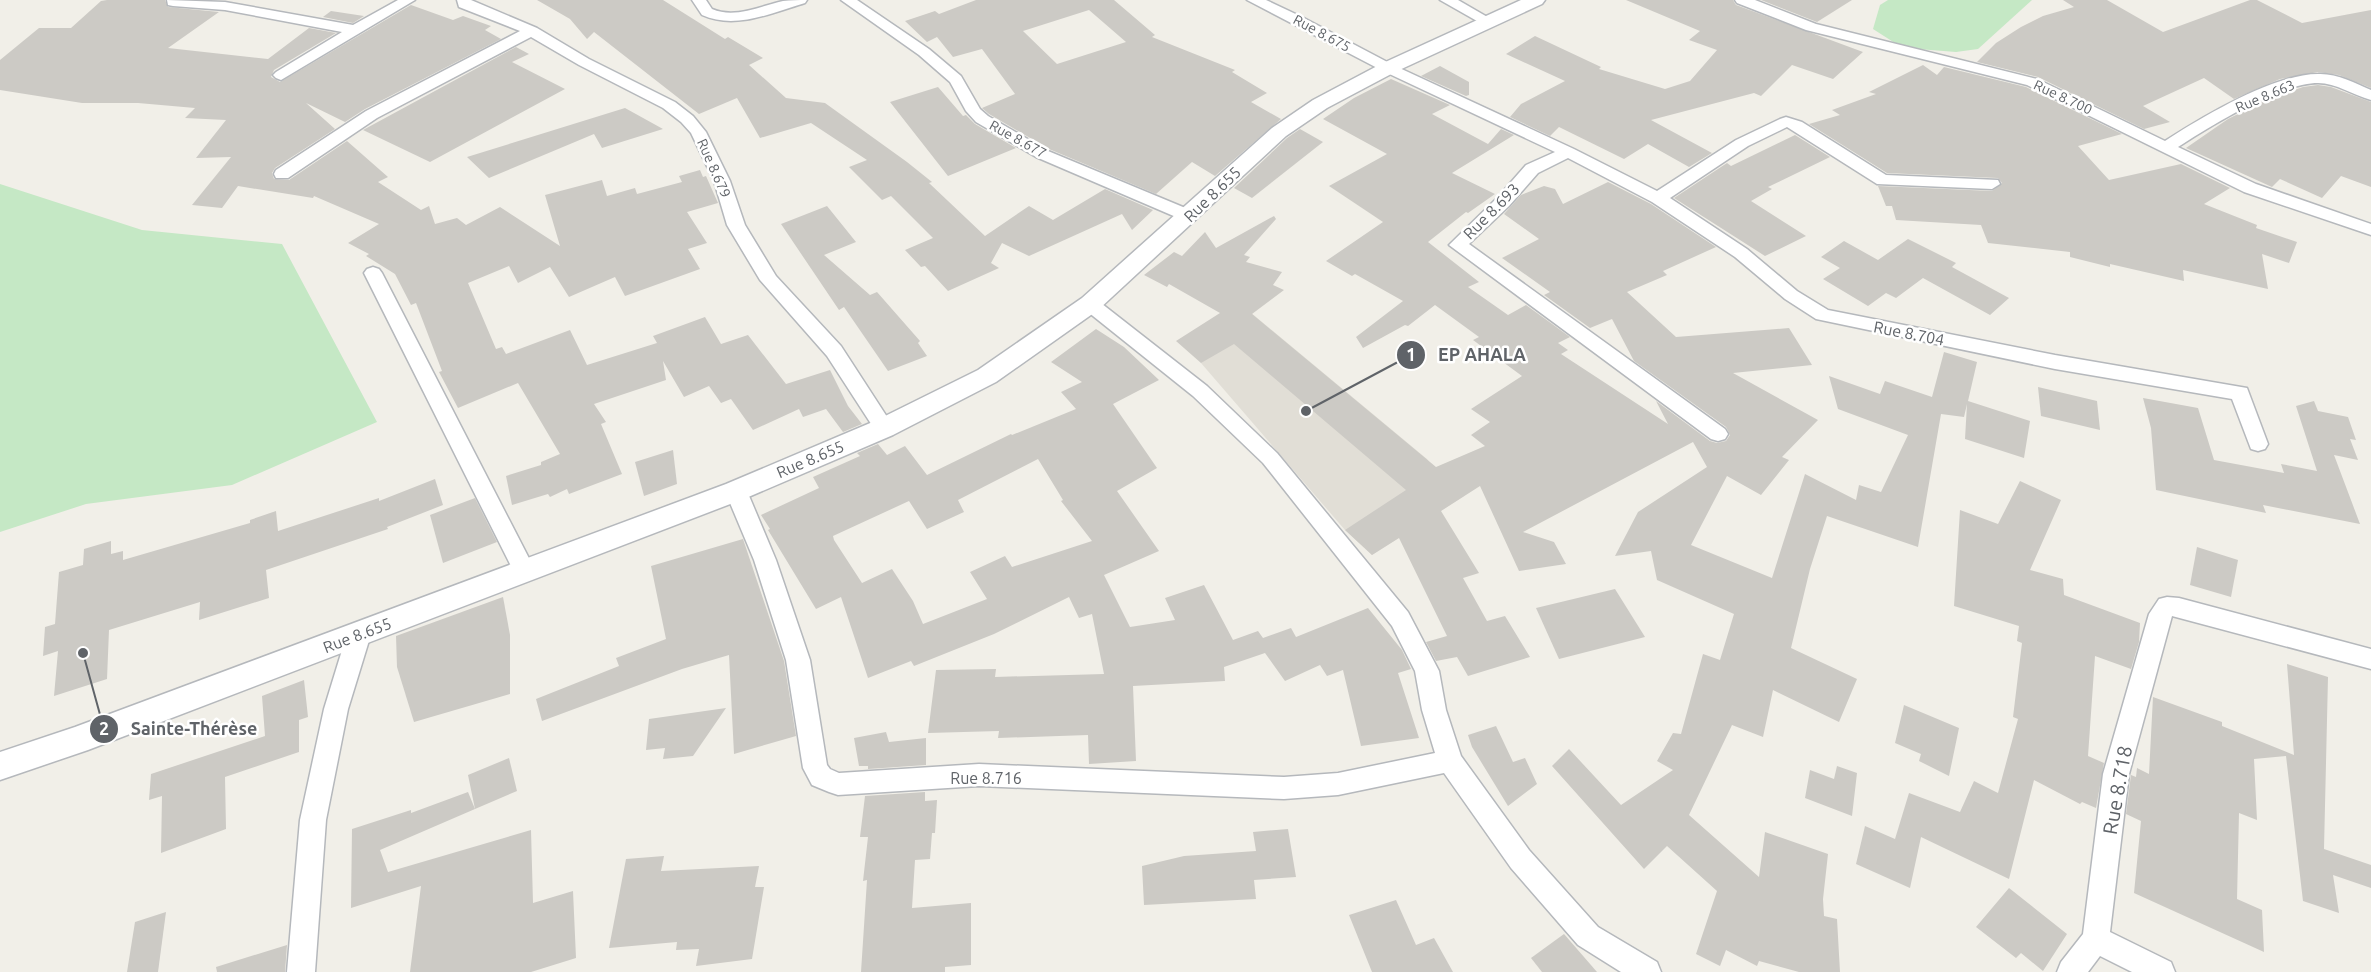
<svg xmlns="http://www.w3.org/2000/svg" width="2371" height="972" viewBox="0 0 2371 972" font-family="Ubuntu,sans-serif">
<rect width="100%" height="100%" fill="#f1efe8"/>
<polygon fill="#e1ded6" points="1238,302 1427,459 1436,471 1464,496 1372,555 1345,530 1201,363"/>
<g fill="#c5e8c5">
<polygon points="1888,0 2032,0 1978,49 1956,52 1918,49 1898,45 1873,29 1880,5"/>
<polygon points="0,184 142,230 282,244 377,422 232,485 86,504 0,532"/>
</g>
<g fill="#cccac5" fill-rule="evenodd">
<polygon points="107,0 165,0 168,7 219,12 168,48 268,59 309,28 336,33 274,70 271,77 280,82 411,5 453,20 463,16 491,26 485,30 501,39 365,109 345,122 306,103 335,129 275,168 272,173 274,179 289,180 347,141 388,177 378,182 421,210 429,206 435,224 457,218 466,225 500,207 560,246 545,195 602,180 607,196 635,188 637,194 682,182 679,176 700,170 703,177 706,176 718,203 687,212 707,243 688,249 700,269 625,296 615,277 569,297 550,267 518,283 509,266 468,283 496,349 502,347 506,354 570,330 587,365 657,343 653,336 705,317 721,344 748,335 786,384 830,370 848,406 862,424 843,432 826,409 803,417 799,409 753,430 731,399 721,403 709,386 684,397 663,361 666,380 594,404 606,422 601,424 622,474 569,494 567,489 550,497 548,494 512,505 506,476 541,465 541,462 560,454 518,383 458,408 439,372 442,371 416,303 411,305 395,274 366,256 369,254 348,243 379,224 314,196 313,198 238,186 222,208 192,205 231,157 196,158 226,120 185,118 195,108 138,103 82,103 0,90 0,60 39,28 71,28 101,1"/>
<polygon points="537,0 663,0 725,39 728,37 763,58 749,65 786,98 825,103 907,162 932,182 929,183 985,236 1029,206 1053,220 1105,189 1153,210 1132,230 1122,214 1029,256 1002,243 991,263 999,268 948,291 925,266 921,267 905,250 933,238 891,196 882,200 849,167 867,160 811,123 760,138 737,98 699,114 594,32 587,39 570,19"/>
<path d="M976,0H1114L1155,35L1152,37L1235,70L1232,72L1267,93L1251,102L1281,119L1215,176L1192,162L1156,194L1049,149L989,114L982,108L1015,94L982,49L953,57L937,37L927,42L905,21L935,11L939,14ZM1089,10L1126,42L1057,64L1023,31Z"/>
<polygon points="1626,0 1733,0 1736,5 1863,52 1833,79 1792,65 1761,96 1754,93 1651,120 1712,153 1689,167 1648,144 1624,159 1559,127 1550,136 1510,117 1521,104 1565,81 1506,54 1535,36 1601,67 1599,69 1665,89 1690,81 1717,50 1689,40 1700,31"/>
<polygon points="1761,0 1852,0 1817,22"/>
<polygon points="2063,0 2107,0 2163,32 2250,0 2257,0 2302,23 2371,10 2371,88 2339,75 2318,72 2280,79 2234,99 2204,78 2143,106 2170,122 2144,129 2038,77 1977,62 1996,43 2021,27 2043,16 2074,7"/>
<polygon points="331,11 364,16 353,23 323,17"/>
<polygon points="516,47 529,54 512,62 565,89 430,162 363,130"/>
<polygon points="1923,65 1937,75 1944,67 2026,87 2122,134 2078,146 2109,180 2181,164 2230,188 2204,204 2257,225 2256,228 2297,242 2289,263 2262,254 2268,289 2183,270 2184,281 2110,264 2110,267 2070,257 2070,252 1988,243 1981,225 1896,220 1892,206 1886,206 1878,186 1992,191 2002,183 1998,178 1887,173 1809,124 1840,115 1832,110 1876,94 1869,92"/>
<polygon points="1440,66 1469,82 1469,95 1466,96 1421,76"/>
<polygon points="1391,79 1450,105 1432,114 1488,144 1501,129 1514,135 1452,173 1495,194 1468,213 1466,212 1428,242 1479,282 1468,287 1508,315 1526,305 1570,337 1558,343 1568,350 1561,354 1668,424 1656,401 1710,441 1717,443 1726,441 1730,435 1726,427 1634,361 1612,319 1590,328 1544,295 1550,292 1502,258 1539,239 1504,214 1521,195 1544,186 1555,189 1563,204 1608,182 1651,204 1716,247 1663,271 1667,275 1627,292 1676,337 1789,328 1812,365 1733,373 1818,420 1782,457 1789,460 1761,495 1727,476 1691,545 1772,578 1805,474 1856,500 1859,485 1881,492 1908,435 1838,409 1829,376 1880,394 1885,381 1932,397 1944,352 1977,362 1968,401 2030,421 2024,458 1965,439 1967,404 1964,417 1941,414 1918,547 1827,516 1810,569 1791,648 1857,679 1839,722 1773,690 1763,737 1732,725 1689,815 1759,877 1765,832 1828,854 1823,899 1824,916 1837,919 1840,972 1799,972 1759,961 1757,966 1726,950 1720,966 1696,954 1717,891 1667,846 1644,869 1552,766 1569,749 1621,805 1673,770 1657,761 1673,733 1681,734 1703,654 1720,660 1734,614 1657,580 1651,551 1615,556 1638,512 1707,467 1693,442 1523,532 1554,542 1566,564 1519,571 1480,486 1441,511 1479,573 1463,578 1487,621 1505,616 1530,657 1468,676 1457,657 1436,661 1426,642 1447,636 1399,538 1372,555 1345,530 1406,490 1234,344 1201,363 1176,341 1220,313 1169,284 1167,287 1144,275 1174,252 1182,256 1205,232 1216,248 1274,216 1276,219 1244,255 1250,257 1246,262 1282,272 1273,285 1284,290 1252,314 1436,467 1485,446 1471,435 1490,422 1471,409 1522,376 1473,340 1479,337 1435,305 1408,326 1405,325 1363,348 1356,337 1403,301 1355,274 1352,276 1326,261 1383,222 1329,186 1387,154 1323,119 1354,98"/>
<polygon points="2318,85 2331,87 2371,102 2371,187 2341,176 2322,198 2280,179 2272,187 2186,148 2228,119 2266,100 2303,87"/>
<polygon points="938,87 963,116 966,115 975,124 1016,148 948,176 890,102"/>
<polygon points="625,108 663,129 602,148 594,134 489,178 467,157"/>
<polygon points="1300,129 1323,142 1252,198 1234,188 1287,138"/>
<polygon points="1795,135 1830,157 1768,187 1772,189 1751,201 1806,236 1765,256 1674,198 1727,163 1731,166"/>
<polygon points="827,206 856,242 824,255 870,295 877,292 920,341 918,343 927,356 888,371 844,307 839,310 781,224"/>
<polygon points="1908,239 1956,263 1952,267 2009,298 1990,315 1923,278 1896,298 1886,293 1868,306 1823,279 1840,268 1821,257 1844,241 1878,260"/>
<path d="M1096,329L1124,347L1159,380L1113,404L1157,468L1117,491L1159,551L1104,575L1130,627L1175,620L1165,598L1204,585L1233,640L1258,631L1263,638L1291,628L1296,637L1368,608L1402,650L1411,669L1398,673L1419,738L1361,746L1343,670L1327,676L1320,665L1285,681L1265,653L1224,667L1225,681L1133,686L1136,761L1089,764L1088,735L998,738L999,731L928,733L936,670L996,669L995,677L1104,674L1092,614L1079,618L1069,597L994,634L914,666L911,661L868,678L841,597L816,609L768,530L770,529L761,515L819,488L813,477L860,456L857,453L878,444L887,455L905,446L927,475L1011,434L1012,435L1076,409L1061,392L1082,382L1051,362ZM1038,459L1063,500L1061,501L1092,541L1012,567L1005,556L970,572L987,599L923,624L913,601L892,569L862,583L834,540L833,536L909,501L927,529L964,512L958,500Z"/>
<polygon points="2038,387 2097,401 2100,430 2041,416"/>
<polygon points="2143,398 2198,408 2214,460 2284,473 2281,464 2317,471 2296,406 2314,401 2318,411 2348,417 2356,440 2350,439 2358,460 2334,455 2360,524 2263,505 2266,513 2156,490 2151,428"/>
<polygon points="673,450 677,484 644,496 635,462"/>
<polygon points="435,479 443,505 387,527 388,529 266,570 269,598 199,620 200,602 109,630 107,679 54,696 58,651 43,656 45,627 55,624 59,572 83,565 84,549 111,541 111,554 123,551 123,560 250,523 250,520 276,511 278,531 379,498 379,501"/>
<polygon points="2020,481 2061,500 2030,570 2063,579 2064,595 2140,623 2139,642 2131,669 2095,656 2088,756 2104,763 2096,808 2082,802 2080,804 2034,780 2009,879 1921,837 1910,888 1856,864 1865,826 1895,839 1909,793 1960,812 1974,781 1998,793 2018,719 2013,717 2022,643 2017,641 2019,626 1954,606 1960,510 1998,524"/>
<polygon points="475,498 497,542 443,563 430,515"/>
<polygon points="743,539 784,661 796,736 734,754 729,655 682,669 542,721 536,699 619,666 616,658 666,639 651,566"/>
<polygon points="2197,547 2238,560 2231,597 2190,585"/>
<polygon points="1615,589 1645,637 1559,659 1536,608"/>
<polygon points="503,597 510,635 510,694 414,722 397,667 396,636"/>
<polygon points="2287,664 2328,677 2324,849 2371,865 2371,888 2333,875 2339,913 2303,901 2286,756 2254,759 2257,820 2239,813 2237,899 2262,910 2264,952 2134,893 2141,821 2126,814 2131,775 2136,777 2137,768 2149,774 2153,697 2222,722 2222,726 2294,755"/>
<polygon points="304,680 308,717 299,720 299,752 225,777 226,829 161,853 162,796 149,800 151,774 265,736 262,696"/>
<polygon points="1904,705 1959,728 1949,776 1919,761 1921,754 1895,743"/>
<polygon points="726,708 693,756 663,759 665,748 646,750 649,719"/>
<polygon points="1496,726 1513,762 1525,758 1537,784 1508,806 1472,747 1468,735"/>
<polygon points="886,732 889,742 926,738 926,765 868,769 868,766 859,766 854,738"/>
<polygon points="509,758 517,791 475,809 468,775"/>
<polygon points="1837,766 1857,773 1852,816 1805,798 1810,770 1834,779"/>
<polygon points="468,792 475,809 380,850 388,872 531,830 533,903 573,891 576,958 531,972 410,972 421,886 351,908 352,829 411,810 411,813"/>
<polygon points="925,792 925,801 937,800 935,833 932,833 930,859 915,860 912,908 971,903 971,965 945,967 945,972 861,972 867,880 863,881 868,837 860,837 865,796"/>
<polygon points="1288,829 1296,877 1254,880 1256,899 1144,905 1142,866 1184,856 1256,851 1253,832"/>
<polygon points="664,856 661,871 759,866 755,887 764,887 752,959 696,966 699,949 676,950 677,942 609,948 626,859"/>
<polygon points="2009,888 2067,934 2043,971 2021,953 2016,958 1976,927"/>
<polygon points="1396,900 1416,945 1434,938 1453,972 1372,972 1349,915"/>
<polygon points="166,912 158,972 127,972 135,922"/>
<polygon points="1564,934 1597,972 1542,972 1531,958"/>
<polygon points="287,945 285,972 217,972 216,967"/>
</g>
<g fill="none" stroke-linecap="round" stroke-linejoin="round">
<defs>
<g id="minor">
<polygon points="167,0 225,2 353,25 398,0 415,0 281,80 276,78 273,75 276,72 342,32 225,10 173,6 168,5"/>
<polygon points="457,0 471,0 537,28 589,59 675,102 693,116 706,132 730,181 745,225 776,276 841,346 891,423 894,428 891,433 884,435 877,433 827,356 760,280 727,225 714,181 691,133 681,122 663,108 579,65 531,37 377,118 288,178 276,178 274,174 276,170 366,111 520,31 459,7"/>
<path d="M692,0H706L712,9C735,19 760,6 783,1C790,0 799,0 807,0L805,3C772,13 735,30 702,15Z"/>
<polygon points="841,0 857,0 929,49 961,76 980,109 988,116 1048,151 1195,212 1198,216 1195,220 1183,220 1036,157 976,122 966,111 950,82 919,55"/>
<polygon points="1247,0 1266,0 1302,17 1393,65 1574,149 1657,191 1736,140 1780,119 1786,117 1802,122 1886,175 1998,180 2000,184 1992,189 1877,184 1787,127 1748,146 1670,198 1747,249 1797,291 1828,310 2055,355 2247,388 2268,444 2265,449 2258,451 2251,449 2232,399 2055,369 1816,319 1785,299 1735,257 1652,202 1568,158 1538,173 1509,206 1469,244 1725,429 1728,434 1725,439 1718,441 1711,439 1449,245 1497,198 1526,165 1555,152 1383,71"/>
<polygon points="1440,0 1458,0 1496,22 1494,25 1484,25"/>
<path d="M1735,0H1755L1816,24L2037,79L2165,141C2202,117 2274,74 2318,74C2336,73 2355,83 2371,90V100C2353,95 2336,83 2318,83C2280,83 2210,126 2178,147L2256,184L2371,224V235L2244,192L2027,85L1806,30L1737,3Z"/>
<polygon points="373,267 379,269 382,273 535,570 532,576 524,579 516,576 513,570 364,273 367,269"/>
<polygon points="1090,298 1097,300 1207,386 1277,453 1408,612 1439,671 1446,710 1461,756 1529,850 1598,927 1657,962 1661,972 1621,972 1578,945 1511,868 1444,773 1338,795 1284,799 979,786 838,795 829,792 812,785 803,768 786,660 754,560 725,491 729,485 736,483 743,485 747,491 776,560 810,660 827,765 830,769 839,773 979,764 1284,777 1338,773 1435,753 1422,710 1415,671 1392,626 1263,463 1193,396 1083,308 1081,304 1083,300"/>
<polygon points="2167,597 2179,598 2371,649 2371,669 2172,616 2129,774 2110,932 2171,962 2175,972 2132,972 2100,956 2088,972 2057,972 2061,962 2083,934 2103,774 2149,614 2159,599"/>
<polygon points="359,624 367,627 371,634 348,709 326,820 315,972 287,972 300,820 324,709 347,634 351,627"/>
</g>
<polygon id="tertiary" points="1521,0 1545,0 1542,4 1395,72 1327,108 1286,136 1098,310 996,382 893,435 746,498 88,750 0,780 0,752 75,727 726,484 875,421 978,370 1082,298 1272,128 1313,100 1381,64"/>
</defs>
<use href="#minor" stroke="#b5b8bc" stroke-width="3"/>
<use href="#tertiary" stroke="#b5b8bc" stroke-width="3"/>
<use href="#minor" fill="#fff" fill-rule="evenodd"/>
<use href="#tertiary" fill="#fff" fill-rule="evenodd"/>
</g>
<g text-anchor="middle" dominant-baseline="central" stroke-width="5" stroke-linejoin="round" paint-order="stroke">
<g font-size="14" fill="#5f6368" stroke="#fff">
<text transform="translate(1322 33) rotate(28)">Rue 8.675</text>
<text transform="translate(2265 96) rotate(-23)">Rue 8.663</text>
<text transform="translate(2063 97) rotate(25)">Rue 8.700</text>
<text transform="translate(1018 139) rotate(29)">Rue 8.677</text>
<text transform="translate(714 168) rotate(66)">Rue 8.679</text>
</g>
<g font-size="16" fill="#5f6368" stroke="#fff">
<text transform="translate(1212 194) rotate(-44)">Rue 8.655</text>
<text transform="translate(1491 211) rotate(-45)">Rue 8.693</text>
<text transform="translate(1909 333) rotate(11)">Rue 8.704</text>
<text transform="translate(810 459) rotate(-23)">Rue 8.655</text>
<text transform="translate(357 635) rotate(-21)">Rue 8.655</text>
<text x="986" y="778">Rue 8.716</text>
</g>
<g font-size="20" fill="#5f6368" stroke="#fff">
<text transform="translate(2117 790) rotate(-80)">Rue 8.718</text>
</g>
</g>
<path fill="none" stroke="#5f6368" stroke-width="2" d="M1306 411L1411 355M83 653L104 729"/>
<g fill="#5f6368" stroke="#fff" stroke-width="2">
<circle cx="1306" cy="411" r="6"/>
<circle cx="83" cy="653" r="6"/>
<circle cx="1411" cy="355" r="15"/>
<circle cx="104" cy="729" r="15"/>
</g>
<g font-size="18" text-anchor="middle" font-weight="bold" fill="#fff">
<text x="1411" y="361">1</text>
<text x="104" y="735">2</text>
</g>
<g font-size="18" text-anchor="middle" font-weight="bold" fill="#5f6368" stroke="#fff" stroke-width="5" stroke-linejoin="round" paint-order="stroke">
<text x="1482" y="361">EP AHALA</text>
<text x="194" y="735">Sainte-Thérèse</text>
</g>
</svg>
